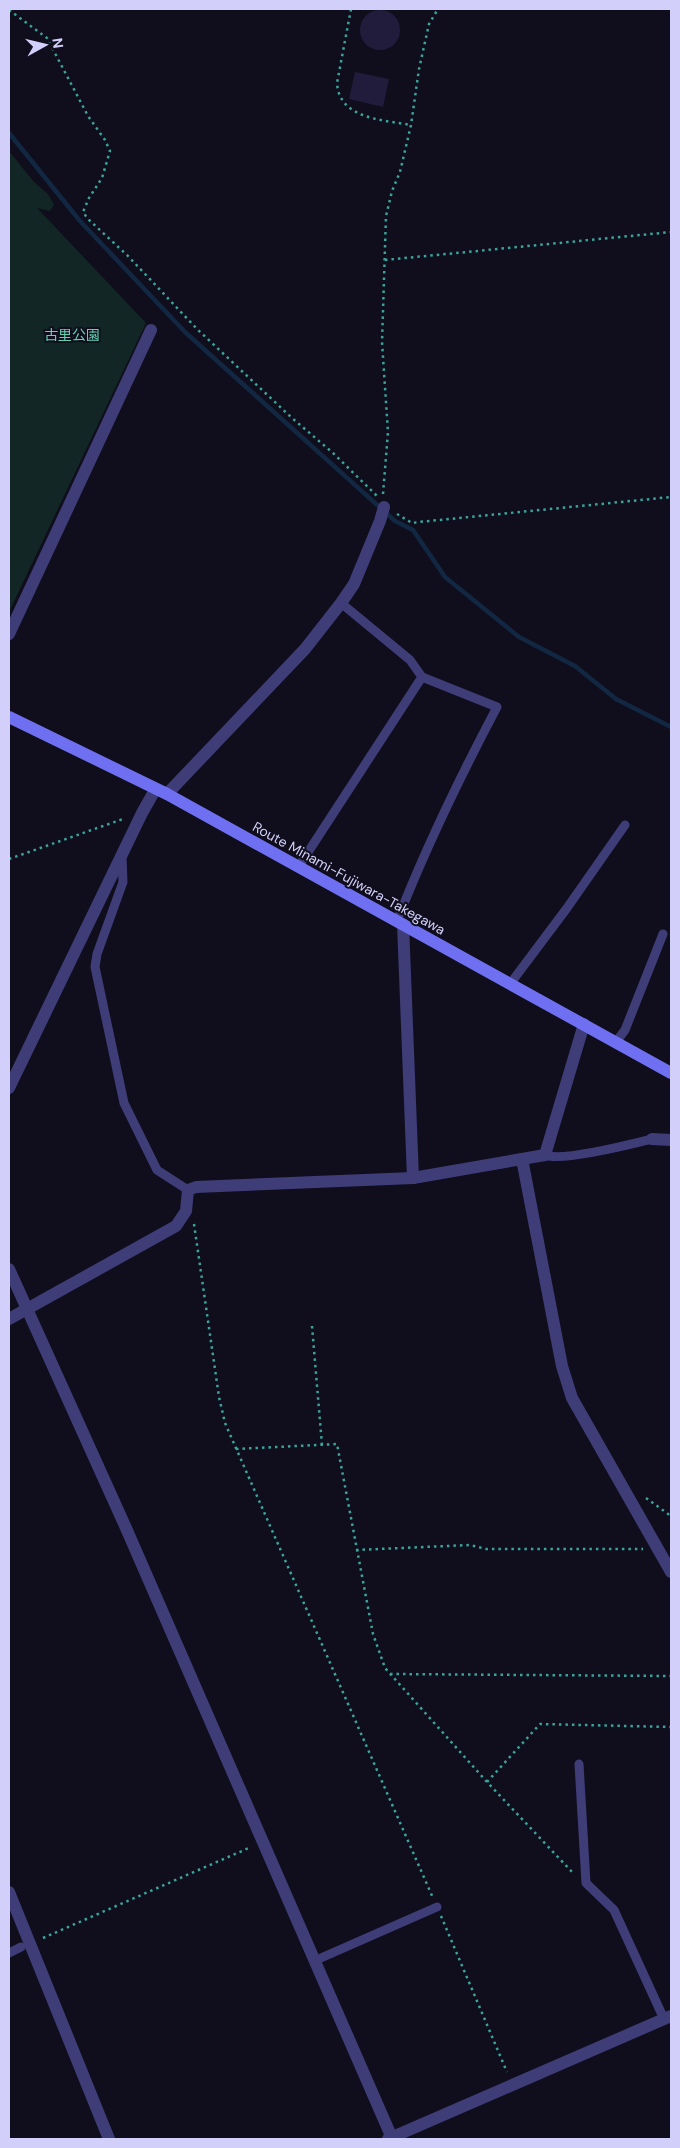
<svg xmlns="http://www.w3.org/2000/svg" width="680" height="2148" viewBox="0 0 680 2148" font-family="'DM Sans','Noto Sans JP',sans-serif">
<rect width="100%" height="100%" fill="#100e1d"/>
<polygon fill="#122625" points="9,151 34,182 48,194 54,205 50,211 37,208 146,323 9,612"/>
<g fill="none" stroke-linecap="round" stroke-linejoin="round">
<polyline stroke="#122742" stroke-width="4.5" points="9,133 80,221 185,332 395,521 413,530 445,577 519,637 575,666 616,699 671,727"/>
</g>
<g fill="#211c3c">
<circle cx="380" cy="30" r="20"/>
<polygon points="355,72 389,79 383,107 349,99"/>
</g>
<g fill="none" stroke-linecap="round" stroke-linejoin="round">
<g stroke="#39a49a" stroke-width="2.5" stroke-dasharray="2.5 4" stroke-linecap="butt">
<path d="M351,9L337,83C339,119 383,120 411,125"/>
<polyline points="9,10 47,38 88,116 105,140 110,151 102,178 89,198 83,212 88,219 128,256 197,329 292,418 333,453 377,496"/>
<polyline points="385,260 671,232"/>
<polyline points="383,494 388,432 382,342 386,216 392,191 400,172 411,125 419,69 429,24 438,9"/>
<polyline points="397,514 412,523 419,522 671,497"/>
<polyline points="9,859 123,819"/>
<polyline points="194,1224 219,1397 225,1423 433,1898"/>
<polyline points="312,1326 322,1445"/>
<polyline points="236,1449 337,1444 373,1634 385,1668 487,1782 573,1873"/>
<polyline points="646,1498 671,1516"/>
<polyline points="356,1550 470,1545 486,1549 643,1549"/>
<polyline points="390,1674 671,1676"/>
<polyline points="487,1782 540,1724 671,1727"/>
<polyline points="441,1916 507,2072"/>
<polyline points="43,1938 251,1847"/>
</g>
<g stroke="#3e3d78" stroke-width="9">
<polyline points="122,857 123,882 97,954 95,967 124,1103 157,1170 188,1190"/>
<polyline points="299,866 422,677 410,660 341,603"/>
<path d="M397,921C426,847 460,777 497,707L422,677"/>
<polyline points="510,984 567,908 625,825"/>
<polyline points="616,1042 625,1030 663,934"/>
<path d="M545,1155C562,1162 632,1144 652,1139"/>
<polyline points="579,1764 586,1883 614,1910 664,2019"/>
<polyline points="9,1953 21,1947"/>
<polyline points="314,1961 437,1907"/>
</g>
<g stroke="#3e3d78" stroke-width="12">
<polyline points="9,634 151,330"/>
<polyline points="167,794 305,649 341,603 354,584 380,521 384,507"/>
<polyline points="403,924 413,1178"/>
<polyline points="9,1088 142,813 155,790"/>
<polyline points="652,1139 671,1140"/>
<polyline points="522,1159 562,1366 572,1398 671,1572"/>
<polyline points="9,1269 126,1528 392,2138"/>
<polyline points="9,1319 176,1226 186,1211 188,1190 196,1187 413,1178 545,1155 584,1024"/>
</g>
<g stroke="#3e3d78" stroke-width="12">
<polyline points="9,1892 109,2139"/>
<polyline points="388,2139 671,2016"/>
</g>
<polyline stroke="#6f70f1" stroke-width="12" points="9,717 167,794 671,1073"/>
</g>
<g text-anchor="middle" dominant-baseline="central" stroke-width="4" stroke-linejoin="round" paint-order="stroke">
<g font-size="14" fill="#63d2b3" stroke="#100e1d">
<text x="72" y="335">古里公園</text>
</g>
<g font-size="14" fill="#d2cffa" stroke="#100e1d">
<text transform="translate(349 878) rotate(29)">Route Minami-Fujiwara-Takegawa</text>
</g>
</g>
<rect width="680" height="2148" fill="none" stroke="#d2cffa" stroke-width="20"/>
<g transform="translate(45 45) rotate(82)" stroke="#100e1d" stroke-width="4" paint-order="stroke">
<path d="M0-4L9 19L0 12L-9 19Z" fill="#d2cffa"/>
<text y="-8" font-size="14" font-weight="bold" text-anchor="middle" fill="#d2cffa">N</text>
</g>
</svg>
